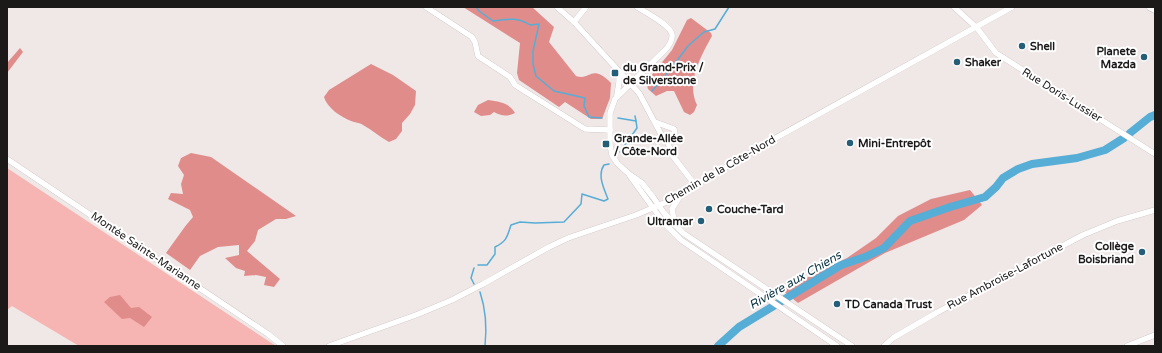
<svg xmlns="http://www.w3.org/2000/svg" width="1162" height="353" viewBox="0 0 1162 353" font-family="'Varela Round',sans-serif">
<rect width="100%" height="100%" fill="#f0e7e7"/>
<polygon fill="#f6b4b2" points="7,168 276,346 79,346 12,306 7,310"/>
<g fill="#e08c8b">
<path d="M463,7H532L554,27L549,42L576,76C591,81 591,63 611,83L610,98L602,119H591L565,102L559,107L519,80L517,73L520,43Z"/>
<path d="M691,18L711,33L712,36C701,56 686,82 697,105L694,112L690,115L684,112L674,91H667L656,96L648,89L646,82L672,50L687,20Z"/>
<polygon points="20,48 23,52 7,73 7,63"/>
<path d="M371,64L393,75L416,91L415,105L410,114L402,123V131L396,139L389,142C380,137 372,130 363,125C359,122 355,123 351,121C341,117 327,108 324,97L329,90Z"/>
<path d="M488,100C500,102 508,102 515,113C507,117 501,116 494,112L490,115L481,116L474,112L478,105Z"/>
<path d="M191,153L211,157L296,216L286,219H276L258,230L255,241L247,251L280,279L274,287L264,285L266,277L256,275L244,276L245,271L236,268L225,258L239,255V245L218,247L200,256L190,270L166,253C175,241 183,228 193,217L190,210L168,199L171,193L183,194L181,184L184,175L178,166L181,158Z"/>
<polygon points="970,190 982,205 964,220 885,253 798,303 782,290 847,258 876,238 898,216 931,199"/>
<polygon points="120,295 131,308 139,307 152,317 144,327 130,318 122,319 104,302 110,297"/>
</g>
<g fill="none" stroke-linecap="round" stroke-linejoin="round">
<g stroke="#56add6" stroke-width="1.5">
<path d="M476,7L479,11L493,21C507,19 518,17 530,25L539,24L533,51V64L536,76L554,91L585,98L584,106L589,117L602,118"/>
<polyline points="652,91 670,70 688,46 704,32 715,29 729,7"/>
<polyline points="635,116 636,121"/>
<polyline points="618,118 636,121 637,128 620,152"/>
<path d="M478,265H487L495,254V247C507,241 507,237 511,225L520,222L535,223L564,222L581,204L582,194L604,201L608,199C604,189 597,175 604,165L609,164"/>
<polyline points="474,284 471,278 474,268"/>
<path d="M480,292C486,310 487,327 485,346"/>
</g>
<g stroke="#56add6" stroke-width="8">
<polyline points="1130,133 1150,117 1155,115"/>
<polyline points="718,346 739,327 841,265 865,257 884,248 910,221 950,207 985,197 996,187 1003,178 1018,169 1032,164 1077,158 1105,150 1124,138"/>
</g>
<defs>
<g id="minor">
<polyline points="426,7 472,37 475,42 478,56 510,77 515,85 585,129 610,130"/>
<polyline points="557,7 574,22 639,93 662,136 668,137 675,133 674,129 655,122"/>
<path d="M637,7C645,12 670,25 672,34C673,40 668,47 664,51L615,99L610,113V145L612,155L617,163L629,174L642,183L653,197L664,213L683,233L852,346"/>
<polyline points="954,7 977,28 996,53 1155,154"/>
<polyline points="574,22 586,7"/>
<polyline points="617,95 619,82 619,72"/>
<polyline points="666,137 672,155 696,186"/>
<polyline points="7,159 268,334 283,346"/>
<polyline points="630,176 664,223 681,240 837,346"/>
<polyline points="675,225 672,209 679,198"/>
<polyline points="329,346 416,315 452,300 483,284 549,247 568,238 636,215 669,201 763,145 1012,7"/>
<polyline points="884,346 893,338 936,313 1083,235 1117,221 1155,210"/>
<polyline points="1127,346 1155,335"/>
</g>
<polyline id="highway" points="1151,7 1155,9"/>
</defs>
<use href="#minor" stroke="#c1b9b9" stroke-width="6"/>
<use href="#highway" stroke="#c1b9b9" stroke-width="9"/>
<use href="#minor" stroke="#fff" stroke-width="5.5"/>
<use href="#highway" stroke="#fff" stroke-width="8"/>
</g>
<g fill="#255e77" stroke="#fff" stroke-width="1.5">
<circle cx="1022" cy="46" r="4"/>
<circle cx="1144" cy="57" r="4"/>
<circle cx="957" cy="62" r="4"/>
<rect x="611" y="69" width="8" height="8" rx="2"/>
<circle cx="850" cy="143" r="4"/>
<rect x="602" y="140" width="8" height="8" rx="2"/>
<circle cx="709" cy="209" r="4"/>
<circle cx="701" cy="221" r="4"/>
<circle cx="1142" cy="252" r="4"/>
<circle cx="837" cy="304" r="4"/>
</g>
<g text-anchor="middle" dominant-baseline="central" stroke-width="4" stroke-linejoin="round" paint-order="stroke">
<g font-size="11" font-weight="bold" fill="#1c1919" stroke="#fff" text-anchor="start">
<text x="1030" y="46">Shell</text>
<text x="1136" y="51" text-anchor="end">Planete<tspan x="1136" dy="13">Mazda</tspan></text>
<text x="965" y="62">Shaker</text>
<text x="623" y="67">du Grand-Prix /<tspan x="623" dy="13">de Silverstone</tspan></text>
<text x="614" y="138">Grande-Allée<tspan x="614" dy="13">/ Côte-Nord</tspan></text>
<text x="858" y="143">Mini-Entrepôt</text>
<text x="717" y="209">Couche-Tard</text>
<text x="693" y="221" text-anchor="end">Ultramar</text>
<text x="1134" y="246" text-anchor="end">Collège<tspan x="1134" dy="13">Boisbriand</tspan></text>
<text x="845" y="304">TD Canada Trust</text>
</g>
<g font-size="11" fill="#1c1919" stroke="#fff">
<text transform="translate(1062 95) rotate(32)">Rue Doris-Lussier</text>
<text transform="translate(720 170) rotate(-30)">Chemin de la Côte-Nord</text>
<text transform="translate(146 251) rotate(34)">Montée Sainte-Marianne</text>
<text transform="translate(1005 276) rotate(-28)">Rue Ambroise-Lafortune</text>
</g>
<g font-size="12" font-style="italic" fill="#093243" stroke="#fff">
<text transform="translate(795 280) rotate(-30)">Rivière aux Chiens</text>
</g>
</g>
<rect width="1162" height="353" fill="none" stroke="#1c1919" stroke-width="16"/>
</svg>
